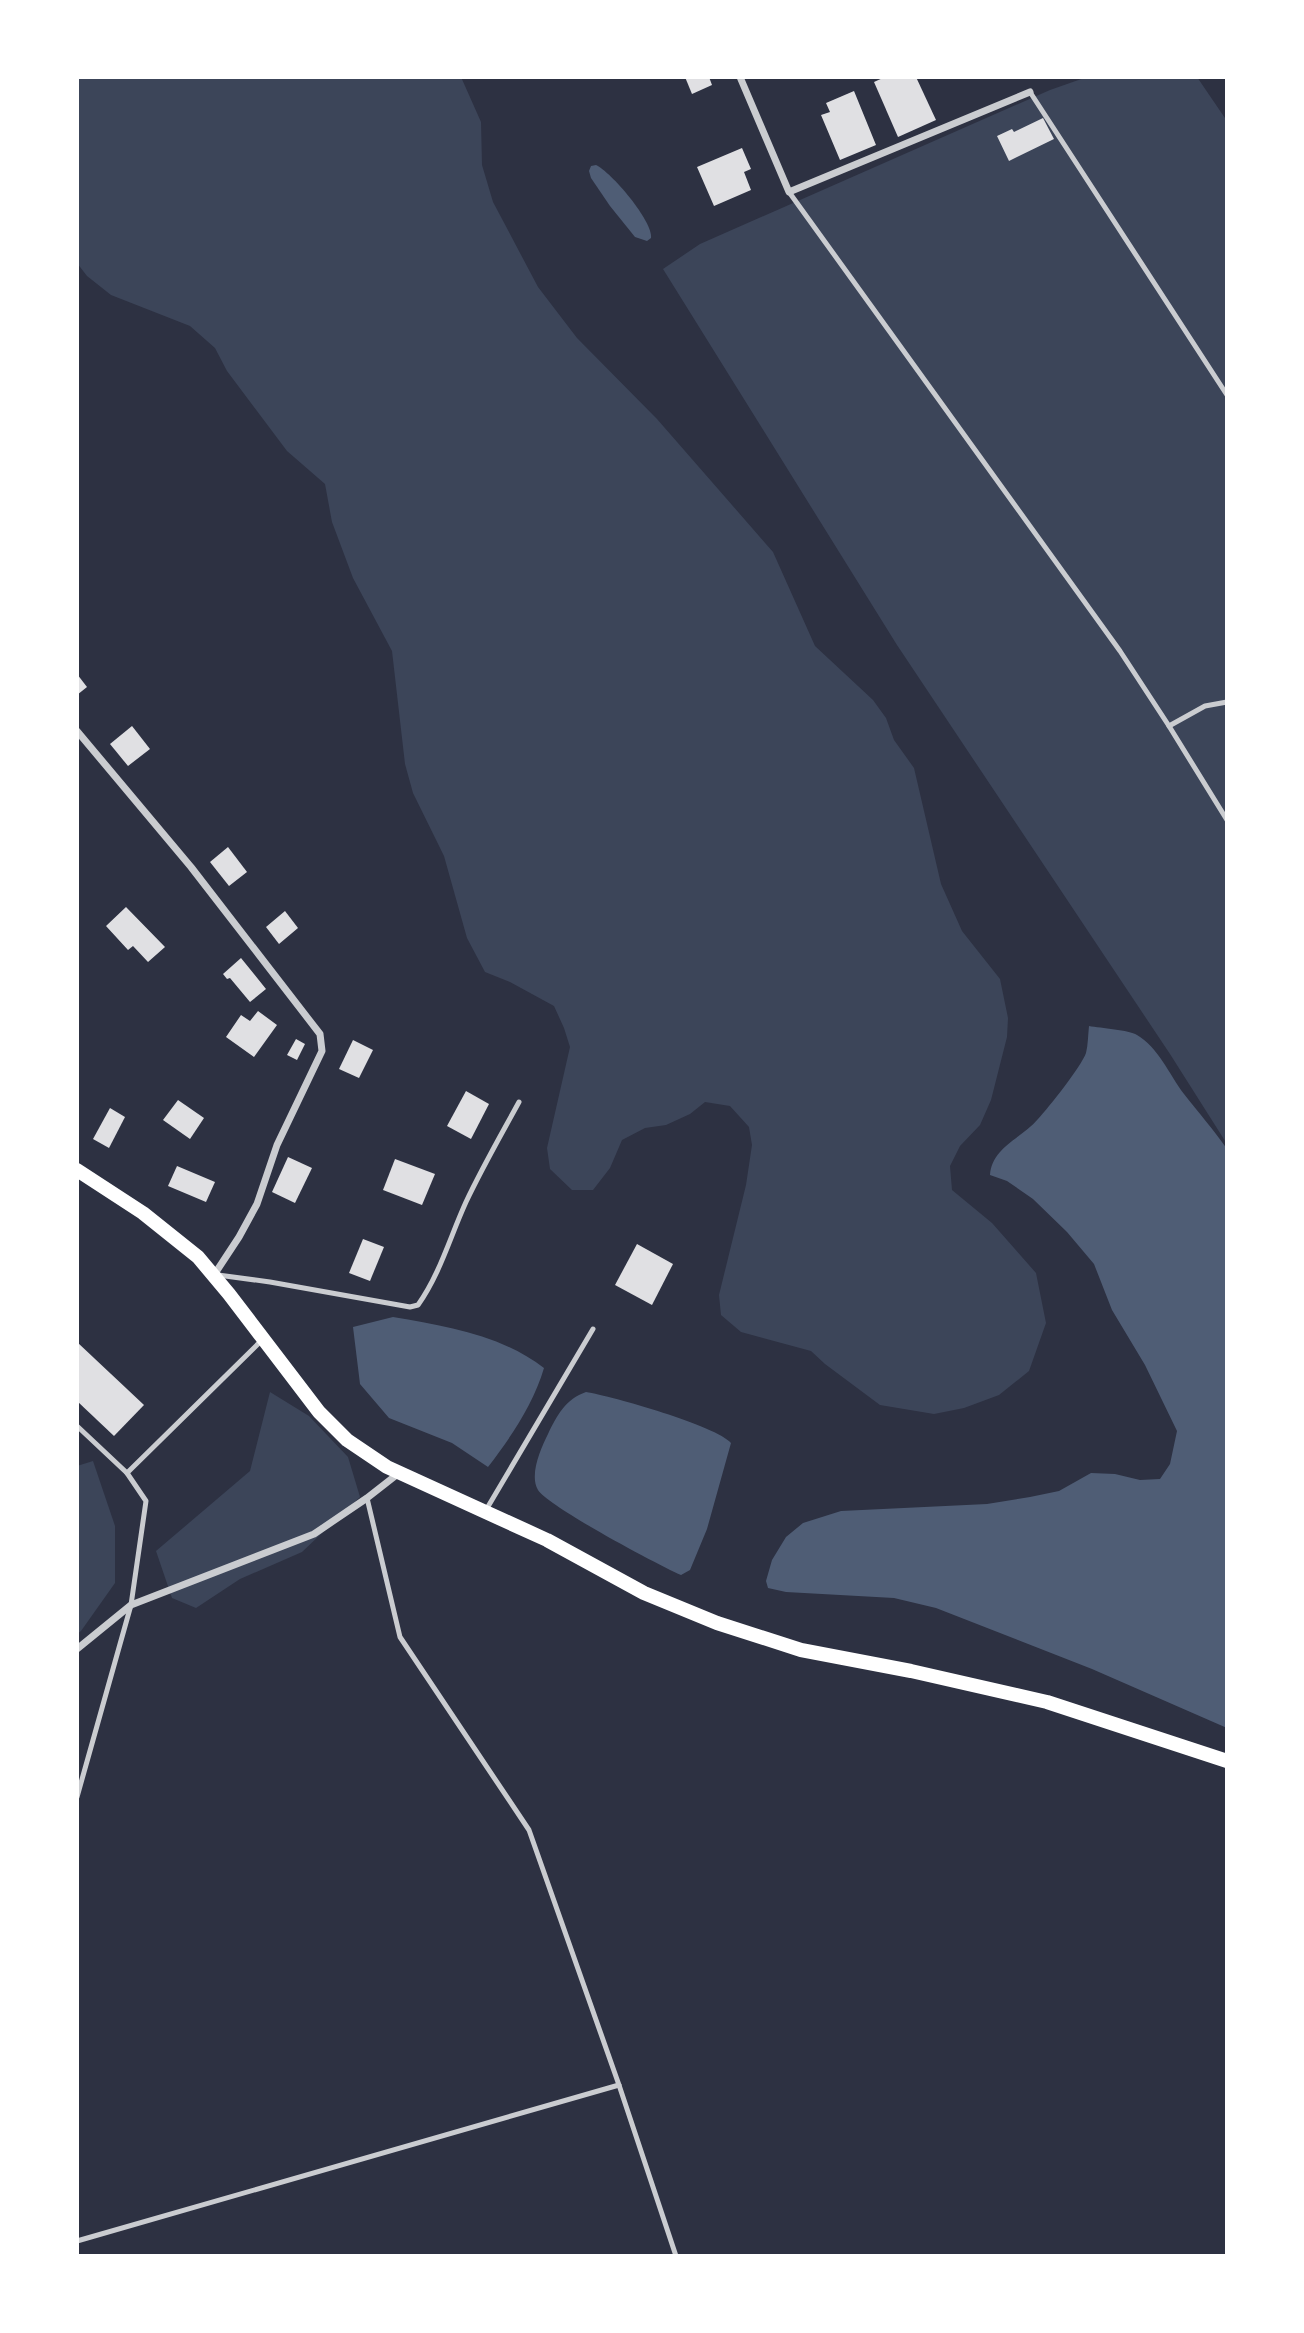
<svg xmlns="http://www.w3.org/2000/svg" width="1304" height="2333" viewBox="0 0 1304 2333" font-family="'DejaVu Sans',sans-serif">
<rect width="100%" height="100%" fill="#2d3142"/>
<g fill="#3c4559">
<polygon points="77,77 461,77 481,122 482,165 493,202 538,287 577,338 657,419 773,552 815,646 873,700 886,718 894,740 914,768 941,884 962,931 1000,979 1008,1018 1007,1037 991,1100 980,1125 960,1146 950,1166 952,1190 992,1223 1036,1273 1046,1323 1029,1371 999,1395 964,1408 934,1414 880,1405 825,1364 811,1351 741,1332 721,1315 719,1295 746,1185 752,1145 749,1127 730,1106 705,1102 690,1114 666,1125 645,1128 622,1140 610,1168 593,1190 572,1190 550,1169 547,1148 570,1047 564,1028 554,1006 510,982 485,972 467,938 444,856 413,793 405,764 392,651 353,578 332,522 325,484 287,451 227,371 215,348 190,326 111,295 87,276 77,263"/>
<polygon points="1087,77 1197,77 1227,121 1227,1144 1170,1054 897,645 663,269 700,244 1050,90"/>
<polygon points="270,1392 309,1416 348,1457 360,1497 302,1552 240,1579 196,1608 172,1598 156,1551 250,1471"/>
<polygon points="93,1461 115,1526 115,1583 81,1631 77,1634 77,1466"/>
</g>
<g fill="#4f5d75">
<path d="M596,165C611,172 653,221 651,238L647,241L635,237L610,206L591,178L589,171L591,166Z"/>
<path d="M1089,1026C1101,1028 1129,1030 1137,1035C1158,1047 1169,1074 1184,1094C1198,1112 1214,1130 1227,1149V1728L1092,1669L936,1608L894,1598L786,1592L768,1588L766,1581L772,1560L786,1537L803,1523L841,1511L987,1504L1030,1497L1059,1491L1091,1473L1115,1474L1140,1480L1160,1479L1170,1464L1177,1431L1145,1365L1112,1310L1094,1264L1067,1232L1033,1199L1007,1181L990,1175C992,1147 1022,1138 1038,1119C1049,1107 1081,1067 1086,1053C1088,1045 1088,1035 1089,1026Z"/>
<path d="M393,1317C446,1326 501,1335 544,1368C533,1405 511,1437 488,1467L452,1443L389,1418L360,1384L353,1327Z"/>
<path d="M586,1392C612,1396 717,1426 731,1443L707,1529L690,1570L681,1575C658,1565 549,1507 538,1490C529,1475 541,1448 548,1434C557,1415 566,1399 586,1392Z"/>
</g>
<g fill="#e0e0e3">
<polygon points="685,77 709,77 712,85 692,94"/>
<polygon points="885,77 916,77 936,120 898,137 874,82"/>
<polygon points="854,91 876,145 840,160 821,115 830,112 826,103"/>
<polygon points="1043,118 1054,139 1009,161 997,136 1012,129 1014,132"/>
<polygon points="742,148 751,169 744,172 751,190 714,206 697,167"/>
<polygon points="77,674 87,687 77,695"/>
<polygon points="132,726 150,749 128,766 110,744"/>
<polygon points="228,847 247,872 229,886 210,862"/>
<polygon points="126,907 165,947 148,962 133,946 128,950 106,926"/>
<polygon points="285,911 298,928 279,944 266,927"/>
<polygon points="241,958 266,989 250,1002 230,978 227,979 223,974"/>
<polygon points="258,1011 277,1025 254,1057 226,1037 241,1015 250,1021"/>
<polygon points="296,1039 305,1044 297,1060 287,1055"/>
<polygon points="353,1040 373,1050 359,1078 339,1069"/>
<polygon points="466,1091 489,1104 471,1139 447,1126"/>
<polygon points="178,1100 204,1118 190,1139 163,1120"/>
<polygon points="110,1108 125,1117 109,1148 93,1139"/>
<polygon points="288,1157 312,1168 295,1203 272,1192"/>
<polygon points="395,1159 435,1174 422,1205 383,1190"/>
<polygon points="177,1166 215,1182 206,1202 168,1186"/>
<polygon points="363,1239 384,1247 370,1281 349,1273"/>
<polygon points="637,1244 673,1264 652,1305 615,1285"/>
<polygon points="77,1342 144,1405 114,1436 77,1401"/>
</g>
<g fill="none" stroke-linecap="round" stroke-linejoin="round">
<g stroke="#caccd0" stroke-width="5">
<polyline points="1030,92 1227,395"/>
<polyline points="789,192 1120,651 1169,726 1227,820"/>
<polyline points="1169,726 1205,706 1227,702"/>
<path d="M218,1275L270,1282L410,1307L418,1305C440,1274 450,1237 466,1202C482,1168 501,1135 519,1102"/>
<polyline points="77,1426 127,1473 146,1501 131,1605 77,1797"/>
<polyline points="127,1473 262,1340"/>
<polyline points="367,1498 400,1637 529,1830 619,2085 676,2256"/>
<polyline points="486,1510 593,1329"/>
<polyline points="77,2241 619,2085"/>
</g>
<g stroke="#caccd0" stroke-width="7">
<polyline points="740,77 789,192 1030,92"/>
<polyline points="77,731 191,867 320,1034 322,1051 277,1145 257,1204 239,1237 214,1275"/>
<polyline points="77,1649 131,1605 314,1534 367,1498 399,1473"/>
</g>
<polyline stroke="#fff" stroke-width="14" points="77,1170 143,1213 198,1257 229,1294 319,1412 347,1440 387,1467 547,1540 644,1593 717,1623 801,1650 911,1671 1047,1702 1227,1761"/>
</g>
<rect width="1304" height="2333" fill="none" stroke="#ffffff" stroke-width="158"/>
</svg>
